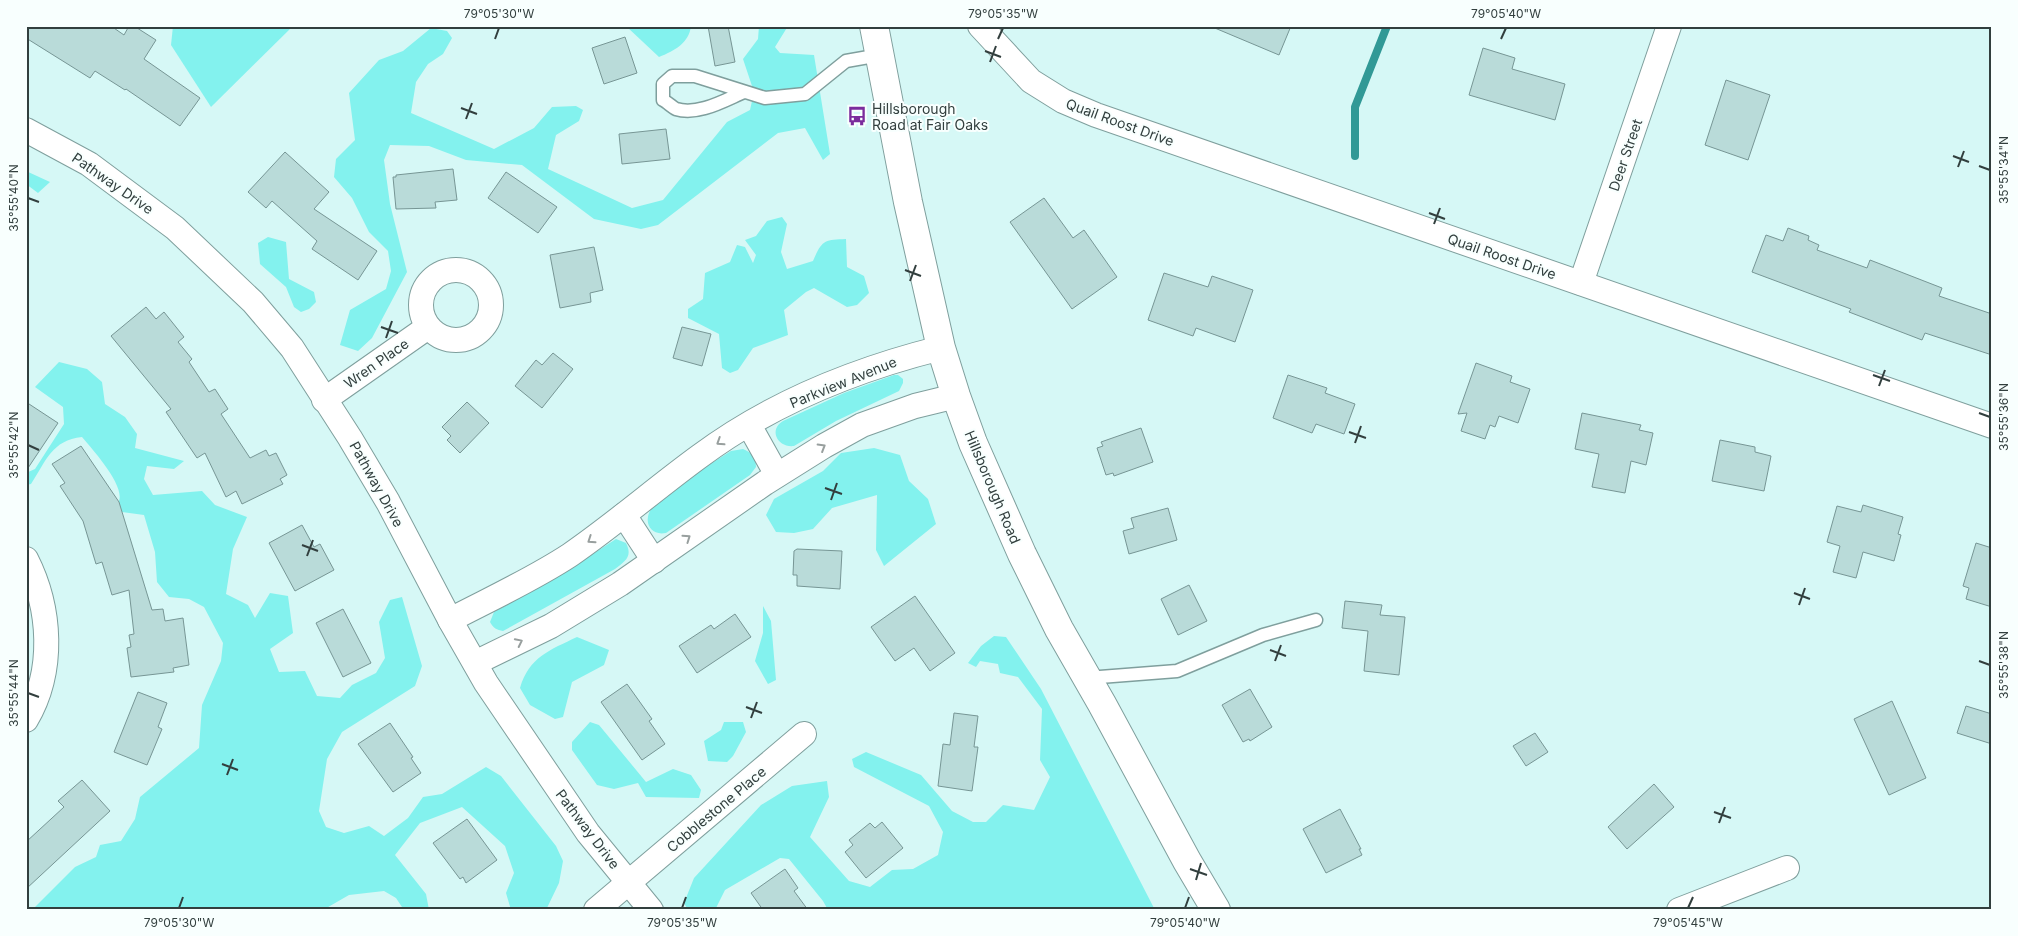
<svg xmlns="http://www.w3.org/2000/svg" width="2018" height="936" viewBox="0 0 2018 936" font-family="Inter,sans-serif">
<rect width="100%" height="100%" fill="#d6f8f6"/>
<g fill="#83f2ee">
<polygon points="173,26 293,26 211,107 171,45"/>
<path d="M626,26H691C689,43 674,51 659,57Z"/>
<polygon points="759,26 788,26 775,47 780,53 814,55 830,154 823,160 805,128 778,133 658,225 641,229 594,219 522,165 466,160 429,146 390,145 384,160 390,204 407,272 372,338 358,351 340,345 350,310 386,289 391,271 388,251 369,232 352,198 334,177 336,159 355,140 349,93 379,60 403,51 431,28 447,31 452,38 443,54 428,64 416,82 411,113 494,149 534,128 552,107 576,106 583,110 579,121 556,135 548,169 632,208 663,200 727,122 750,110 754,92 743,59 758,39"/>
<polygon points="26,171 50,182 38,193 26,184"/>
<path d="M782,217L787,224L781,252L787,269L813,261C822,240 824,240 846,239L847,267L864,276L869,293L857,305L847,307L814,288L806,292L784,310L788,335L753,348L738,370L730,373L722,368L719,334L688,318V309L703,299L705,273L730,262L737,245L745,247L753,263L756,255L745,240L756,236L767,221Z"/>
<polygon points="268,237 286,242 289,279 314,292 316,302 309,309 301,312 294,307 286,287 260,264 258,243"/>
<path d="M59,362L87,369L102,382L105,404L125,417L137,434L135,448L184,461L174,469L147,466L144,479L153,495L202,491L215,505L247,517L233,549L226,594L248,605L255,618L270,593L288,596L293,633L270,649L279,672L305,671L317,696L340,698L352,685L376,673L385,658L379,622L390,600L402,597L422,666L415,686L342,732L327,759L319,811L326,827L344,833L369,826L384,836L408,818L423,797L442,794L486,767L501,776L556,846L563,861L559,883L546,910H511L506,893L514,873L505,846L462,807L420,823L395,855L426,894L429,910H404L396,898L384,891L349,895L323,910H32L75,867L96,857L100,845L121,841L135,819L140,797L199,748L202,705L221,661L223,643L204,607L189,599L169,597L157,582L155,552L144,515L122,512L93,525C101,519 116,509 119,501C125,485 92,449 82,437C52,440 46,461 31,484L26,485V473L35,469L64,424L63,407L35,387Z"/>
<path d="M894,375H898L903,379V383L899,391L836,421L794,446C778,448 768,430 783,421L844,393Z"/>
<polygon points="874,448 900,455 909,481 928,499 936,524 884,566 876,550 877,495 832,508 813,529 794,533 776,532 766,515 774,499 823,471 841,453"/>
<path d="M743,449C752,453 756,457 756,467L750,475L666,533C650,536 643,522 651,509L707,466L731,451Z"/>
<path d="M616,539L626,543C633,557 625,561 615,569L503,631C497,630 493,628 490,622L494,612L549,582Z"/>
<polygon points="763,606 771,621 776,680 768,684 755,661 763,633"/>
<polygon points="994,636 1006,637 1041,689 1155,910 828,910 823,901 789,859 780,858 725,890 715,910 688,910 684,903 694,878 761,805 792,786 827,781 829,797 810,837 849,881 870,887 892,870 913,869 938,855 943,832 929,806 854,767 852,759 866,752 921,775 952,811 973,822 986,822 1003,805 1034,810 1050,777 1040,760 1042,709 1018,677 1000,673 998,664 980,661 976,667 968,663 981,646"/>
<path d="M577,637L609,650L604,665L572,682L563,717L555,719L530,705L520,688C529,657 550,650 577,637Z"/>
<polygon points="590,722 599,725 646,782 673,769 691,775 701,790 699,798 646,797 638,783 614,789 597,785 572,750 572,742"/>
<polygon points="724,722 743,722 746,732 733,756 727,762 708,761 704,741 721,730"/>
</g>
<g fill="none" stroke-linecap="round" stroke-linejoin="round">
<polyline stroke="#319996" stroke-width="8" points="1355,156 1355,107 1387,26"/>
</g>
<g fill="#b9dbd9" stroke="#779695">
<polygon points="26,26 111,26 124,35 129,26 134,26 156,40 144,59 200,98 180,126 126,89 125,90 95,71 90,78 26,38"/>
<polygon points="708,26 728,26 735,62 715,66"/>
<polygon points="1210,26 1291,26 1279,55"/>
<polygon points="625,37 637,73 604,84 592,48"/>
<polygon points="1483,48 1515,58 1512,69 1565,84 1555,120 1469,95"/>
<polygon points="1726,80 1770,95 1748,160 1705,145"/>
<polygon points="666,129 670,159 622,164 619,134"/>
<polygon points="285,152 329,192 314,209 377,251 358,280 312,249 317,241 272,201 266,208 248,192"/>
<polygon points="453,169 457,200 435,202 436,208 396,209 393,177 396,177 396,175"/>
<polygon points="506,172 557,207 538,233 488,198"/>
<polygon points="1044,198 1073,238 1084,230 1117,277 1072,309 1010,222"/>
<polygon points="1788,228 1809,236 1808,240 1819,245 1817,250 1867,268 1870,260 1942,288 1939,296 1992,314 1992,355 1925,333 1922,340 1849,312 1851,309 1752,272 1766,235 1783,241"/>
<polygon points="594,247 603,290 590,293 591,302 560,308 550,255"/>
<polygon points="1164,273 1208,287 1212,276 1253,290 1235,342 1196,328 1193,336 1148,320"/>
<polygon points="146,307 156,319 164,312 184,337 178,342 192,359 189,362 209,392 215,389 228,409 221,414 250,458 266,450 269,456 276,453 287,475 280,479 283,484 242,504 236,491 226,497 205,453 197,458 166,412 171,409 111,336"/>
<polygon points="682,327 711,334 702,366 673,358"/>
<polygon points="553,353 573,369 542,408 515,386 536,360 542,365"/>
<polygon points="1476,363 1512,376 1510,382 1530,389 1518,423 1499,416 1495,427 1490,425 1485,439 1461,431 1467,413 1458,414"/>
<polygon points="1288,375 1327,388 1325,393 1355,404 1344,434 1316,424 1312,433 1273,418"/>
<polygon points="26,402 58,423 26,471"/>
<polygon points="467,402 489,423 460,453 447,440 451,436 442,427"/>
<polygon points="1582,413 1641,425 1639,430 1653,433 1646,465 1631,461 1625,493 1592,487 1599,454 1575,449"/>
<polygon points="1141,428 1153,462 1114,476 1113,473 1106,475 1097,448 1103,446 1101,442"/>
<polygon points="1720,440 1755,447 1755,452 1771,456 1764,491 1712,481"/>
<polygon points="81,446 119,502 152,610 163,609 165,621 183,618 189,665 173,668 174,672 131,677 127,648 131,647 129,635 134,634 129,590 112,595 102,562 96,564 83,521 60,486 65,483 52,464"/>
<polygon points="1863,505 1903,517 1898,534 1901,535 1894,561 1863,552 1856,578 1833,572 1840,546 1827,542 1837,506 1861,512"/>
<polygon points="1168,508 1177,540 1129,554 1123,531 1134,528 1131,518"/>
<polygon points="302,525 314,547 320,544 334,570 295,591 269,543"/>
<polygon points="1976,543 1992,548 1992,607 1966,599 1969,588 1963,586"/>
<polygon points="797,549 842,551 840,589 797,586 797,575 793,575 794,551"/>
<polygon points="1189,585 1207,621 1178,635 1161,599"/>
<polygon points="915,596 955,653 930,671 914,648 895,661 871,627"/>
<polygon points="1345,601 1382,605 1380,615 1405,617 1399,675 1364,671 1368,631 1342,628"/>
<polygon points="343,609 371,663 343,677 316,623"/>
<polygon points="735,614 751,637 697,673 679,646 711,625 714,629"/>
<polygon points="627,684 652,719 649,721 665,744 642,760 601,702"/>
<polygon points="1250,689 1272,727 1250,741 1249,739 1243,742 1222,705"/>
<polygon points="138,692 167,703 158,727 162,729 147,765 114,752"/>
<polygon points="1892,701 1926,778 1889,795 1854,719"/>
<polygon points="1966,706 1992,714 1992,744 1957,733"/>
<polygon points="954,713 978,716 974,747 978,747 972,791 938,786 943,744 950,745"/>
<polygon points="390,723 413,757 411,758 421,773 393,792 358,744"/>
<polygon points="1535,733 1548,752 1526,766 1513,746"/>
<polygon points="82,780 110,811 26,889 26,842 64,807 58,801"/>
<polygon points="1654,784 1674,807 1627,849 1608,827"/>
<polygon points="1340,809 1361,849 1359,849 1362,855 1326,873 1303,829"/>
<polygon points="467,819 497,860 466,883 463,877 460,879 433,843"/>
<polygon points="882,822 903,848 866,878 845,852 853,845 849,840 870,823 875,828"/>
<polygon points="785,869 798,888 794,891 808,910 763,910 751,893"/>
</g>
<g fill="none" stroke-linecap="round" stroke-linejoin="round">
<defs>
<g id="lane">
<path d="M744,92C725,100 698,116 676,109C672,107 667,102 663,100V84L672,76H695L765,98L805,94L846,61L880,55"/>
<polyline points="1087,678 1177,671 1263,635 1316,620"/>
</g>
<g id="street">
<polyline points="980,26 1031,81 1063,101 1096,115 1992,426"/>
<polyline points="26,130 89,164 175,228 253,302 292,348 350,438 388,502 450,620 486,683 588,833 651,910"/>
<circle cx="456" cy="305" r="35"/>
<polyline points="1581,283 1669,26"/>
<polyline points="324,400 428,327"/>
<polyline points="749,425 777,475"/>
<polyline points="624,515 654,561"/>
<path d="M26,559C51,608 55,671 26,720"/>
<path d="M450,620C490,599 532,580 570,555C615,524 656,488 700,456C770,404 857,369 941,348"/>
<polyline points="475,663 551,626 620,584 765,483 824,446 862,425 915,406 956,396"/>
<polyline points="596,910 804,734"/>
<polyline points="1679,910 1787,868"/>
</g>
<polyline id="secondary" points="874,26 908,202 941,348 956,396 973,443 1022,554 1059,629 1102,704 1187,861 1216,910"/>
</defs>
<use href="#lane" stroke="#7f9f9d" stroke-width="15"/>
<use href="#street" stroke="#7f9f9d" stroke-width="26"/>
<use href="#secondary" stroke="#7f9f9d" stroke-width="30"/>
<use href="#lane" stroke="#fff" stroke-width="12"/>
<use href="#street" stroke="#fff" stroke-width="24"/>
<use href="#secondary" stroke="#fff" stroke-width="28"/>
</g>
<defs><path id="oneway-chevron" d="M-2-3.5L2.5 0L-2 3.5" fill="none" stroke-width="1.6" stroke-linecap="round" stroke-linejoin="round" transform="scale(1.25)"/></defs>
<g stroke="#989f9e">
<use href="#oneway-chevron" transform="translate(720 442) rotate(147)"/>
<use href="#oneway-chevron" transform="translate(822 447) rotate(-31)"/>
<use href="#oneway-chevron" transform="translate(687 538) rotate(-35)"/>
<use href="#oneway-chevron" transform="translate(591 540) rotate(146)"/>
<use href="#oneway-chevron" transform="translate(519 642) rotate(-26)"/>
</g>
<path fill="none" stroke="#323f3e" stroke-width="2" d="M495,39L499,28M998,39L1003,28M1501,39L1506,28M985,51L1001,57M990,62L996,46M461,108L477,114M466,119L472,103M1953,156L1969,162M1979,166L1990,170M1958,167L1964,151M28,198L39,202M1429,213L1445,219M1434,224L1440,208M905,270L921,276M910,281L916,265M381,327L398,333M386,338L392,321M1873,375L1890,381M1879,386L1885,370M1979,413L1990,417M1349,432L1366,438M1355,443L1361,426M28,445L39,450M825,488L842,494M831,500L837,483M302,545L318,551M307,556L313,540M1794,593L1810,599M1799,605L1805,588M1270,650L1286,656M1275,661L1281,645M1979,661L1990,665M28,693L39,697M746,707L762,713M751,718L757,702M222,764L238,770M227,775L233,759M1714,812L1731,818M1719,823L1725,807M1190,869L1207,875M1196,880L1201,863M179,908L183,897M682,908L686,897M1185,908L1189,897M1688,908L1693,897"/>
<defs>
<symbol id="bus-bare" viewBox="-9 -9 18 18"><path d="M-5-6H5V4H4V6H2V4H-2V6H-4V4H-5ZM-3.5-4V0h7V-4ZM-3.5 1.2v1.5H-2V1.2ZM2 1.2v1.5H3.5V1.2Z" fill="#7b2c9d" stroke="#f8fffe" stroke-width="2.5" paint-order="stroke"/></symbol>
</defs>
<g fill-rule="evenodd">
<use href="#bus-bare" x="843" y="102" width="28" height="28"/>
</g>
<g text-anchor="middle" dominant-baseline="central" stroke-width="4" stroke-linejoin="round" paint-order="stroke">
<g font-size="14" fill="#323f3e" stroke="#f8fffe" text-anchor="start">
<text x="872" y="108">Hillsborough<tspan x="872" dy="16">Road at Fair Oaks</tspan></text>
</g>
<g font-size="14" fill="#323f3e" stroke="#f8fffe">
<text transform="translate(1120 122) rotate(20)">Quail Roost Drive</text>
<text transform="translate(1625 155) rotate(-71)">Deer Street</text>
<text transform="translate(113 183) rotate(35)">Pathway Drive</text>
<text transform="translate(1502 256) rotate(19)">Quail Roost Drive</text>
<text transform="translate(376 363) rotate(-35)">Wren Place</text>
<text transform="translate(843 382) rotate(-22)">Parkview Avenue</text>
<text transform="translate(377 484) rotate(61)">Pathway Drive</text>
<text transform="translate(993 487) rotate(67)">Hillsborough Road</text>
<text transform="translate(716 809) rotate(-40)">Cobblestone Place</text>
<text transform="translate(588 829) rotate(53)">Pathway Drive</text>
</g>
</g>
<rect width="2018" height="936" fill="none" stroke="#f8fffe" stroke-width="55"/>
<rect x="28" y="28" width="1962" height="880" fill="none" stroke="#323f3e" stroke-width="2"/>
<g font-size="12" text-anchor="middle" fill="#323f3e">
<text x="499" y="18">79°05'30"W</text>
<text x="1003" y="18">79°05'35"W</text>
<text x="1506" y="18">79°05'40"W</text>
<text transform="translate(2004 170) rotate(-90)" y="4">35°55'34"N</text>
<text transform="translate(14 198) rotate(-90)" y="4">35°55'40"N</text>
<text transform="translate(2004 417) rotate(-90)" y="4">35°55'36"N</text>
<text transform="translate(14 445) rotate(-90)" y="4">35°55'42"N</text>
<text transform="translate(2004 665) rotate(-90)" y="4">35°55'38"N</text>
<text transform="translate(14 693) rotate(-90)" y="4">35°55'44"N</text>
<text x="179" y="927">79°05'30"W</text>
<text x="682" y="927">79°05'35"W</text>
<text x="1185" y="927">79°05'40"W</text>
<text x="1688" y="927">79°05'45"W</text>
</g>
</svg>
